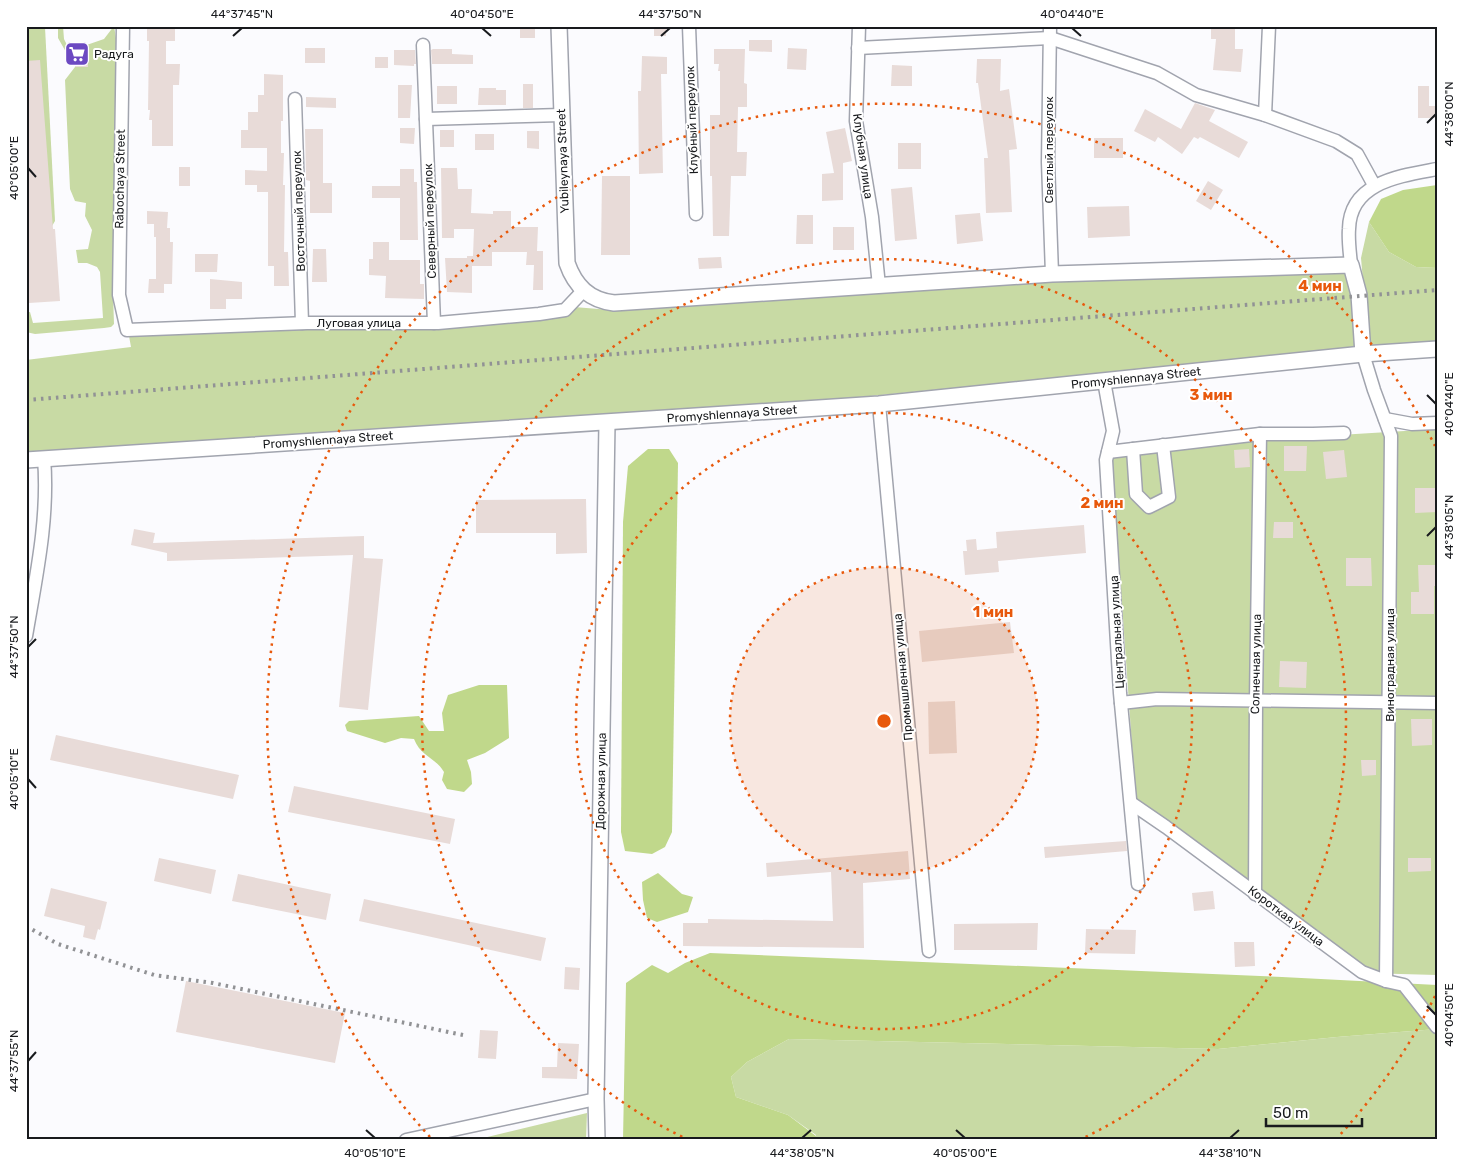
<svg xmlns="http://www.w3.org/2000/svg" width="1463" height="1166" viewBox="0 0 1463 1166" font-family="Rubik,sans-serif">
<rect width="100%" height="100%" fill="#fbfbfe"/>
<g fill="#c8daa4">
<polygon points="26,26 45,27 55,221 52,226 26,228"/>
<polygon points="58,26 63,26 64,39 69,49 66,52 58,38"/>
<polygon points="114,26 116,38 122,49 113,294 114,324 111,327 104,328 35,334 26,332 26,312 30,312 33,323 103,318 100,272 97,267 87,263 78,263 76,250 88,249 92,230 85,216 86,203 75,201 70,189 65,80 75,67 75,49 104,39"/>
<polygon points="1369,222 1389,252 1416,267 1437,268 1437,343 1369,349 1361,258"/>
<polygon points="1347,271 1355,299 1357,349 716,411 26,454 26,360 131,347 129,336 300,329 574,307 611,310 1067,281"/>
<polygon points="1437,429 1437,975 1364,973 1136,802 1111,449"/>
<polygon points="1437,1029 1437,1140 815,1140 816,1135 788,1115 736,1097 731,1077 747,1062 789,1039 1218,1049 1337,1037"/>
<polygon points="587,1113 586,1140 475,1140"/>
</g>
<g fill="#c0d88b">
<polygon points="1437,185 1437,268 1416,267 1389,252 1369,222 1381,199 1403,190"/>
<polygon points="648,449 669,449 678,463 672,832 665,847 652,854 625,851 621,832 623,522 628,466"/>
<path d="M479,685H507L509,738L485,753L467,760L471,772L472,784L464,792L447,789L442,780L444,772C435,757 421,757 414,739L401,738L385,743L347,731L345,725L349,721L419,716L429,731H444L442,713L448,695Z"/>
<polygon points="658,873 682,894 693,897 688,912 657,922 647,918 643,900 642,882"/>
<polygon points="710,953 1282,977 1437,985 1437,1029 1337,1037 1218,1049 789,1039 747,1062 731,1077 736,1097 788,1115 816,1136 815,1140 623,1140 626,983 652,965 668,973 685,963"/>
</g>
<g fill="#e8dbd8">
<rect x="520" y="26" width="15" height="12"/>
<rect x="654" y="26" width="12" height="10"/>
<polygon points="1211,26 1235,26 1235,49 1243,49 1241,72 1213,70 1216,39 1211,39"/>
<polygon points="147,29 175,29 175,41 166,41 166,64 180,64 179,85 173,85 173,146 152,146 152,120 149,120 150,110 148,110 149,41 147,41"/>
<polygon points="749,40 772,40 772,52 749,51"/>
<rect x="305" y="48" width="20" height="15"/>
<polygon points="788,48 807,49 806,70 787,69"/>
<polygon points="433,49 452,49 452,54 473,55 473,64 432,64 431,50"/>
<polygon points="714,49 745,49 744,83 747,84 747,107 738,107 737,152 747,152 746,176 731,176 729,236 713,236 712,176 710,176 710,115 720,115 720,71 718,71 719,64 714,64"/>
<polygon points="75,50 87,50 88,67 75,67"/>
<polygon points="394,50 415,50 416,64 414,64 414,66 394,65"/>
<polygon points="642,56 667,57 667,74 661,74 663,173 639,174 638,91 641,91"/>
<rect x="375" y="57" width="13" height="11"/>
<polygon points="977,59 1001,59 1000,91 1009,89 1017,149 1009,150 1012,212 986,213 984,158 988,158 978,83 976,83"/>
<polygon points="40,60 53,229 55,229 60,301 29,303 26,271 26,61"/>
<polygon points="892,65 912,66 912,86 891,86"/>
<polygon points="264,74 283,75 283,121 281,121 281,153 284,153 283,185 285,185 284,252 288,252 289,286 274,286 274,266 268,266 268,192 257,192 257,185 245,185 245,170 267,171 267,148 241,148 241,130 248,130 248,112 258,112 258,95 264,95"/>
<rect x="523" y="84" width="10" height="24"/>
<polygon points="398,85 412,85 410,118 398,118"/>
<rect x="437" y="86" width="20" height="18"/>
<polygon points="1418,86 1429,86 1429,106 1437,106 1437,118 1418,118"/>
<polygon points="479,88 496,88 496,90 506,90 506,105 478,105"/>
<polygon points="306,97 336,98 336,108 306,107"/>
<polygon points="1195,103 1215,110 1209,121 1248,142 1239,158 1200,137 1198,139 1194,137 1182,154 1158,137 1155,142 1134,131 1145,109 1181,129"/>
<polygon points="400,128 415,128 414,144 400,143"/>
<polygon points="845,128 852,161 843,163 843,200 822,201 822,174 834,173 826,132"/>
<polygon points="305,129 323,129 323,183 332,183 332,213 310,213 310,181 306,180"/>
<rect x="440" y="130" width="14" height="17"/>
<polygon points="527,131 539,131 539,149 527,148"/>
<rect x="475" y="134" width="19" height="16"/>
<rect x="1094" y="138" width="29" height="20"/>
<rect x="898" y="143" width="23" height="26"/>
<rect x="179" y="167" width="11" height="19"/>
<polygon points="441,168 457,168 458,189 472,189 471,213 493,214 493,211 511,211 511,227 538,227 537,251 543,251 543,290 533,290 534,265 526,265 527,252 492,252 492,266 472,266 472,293 447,292 445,258 467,258 467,256 473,256 474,229 454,229 454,238 442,238"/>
<polygon points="400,169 414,169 414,182 417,182 418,240 400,240 400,198 372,198 372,186 400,186"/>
<polygon points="602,176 630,176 630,255 601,255"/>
<polygon points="1208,181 1223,190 1211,210 1196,201"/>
<polygon points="912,187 917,239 895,241 891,189"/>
<polygon points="1129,206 1130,236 1088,238 1087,207"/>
<polygon points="147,211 168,212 167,228 170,228 170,242 173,242 172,284 164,284 164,293 148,293 149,279 156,279 156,237 154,237 154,224 147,224"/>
<polygon points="980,213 983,241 957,244 955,215"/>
<polygon points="797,215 813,215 813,244 796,244"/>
<rect x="833" y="227" width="21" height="23"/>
<polygon points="373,242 389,242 389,260 420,260 420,284 424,284 424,299 385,298 386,276 369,275 369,259 373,259"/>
<polygon points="313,249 326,249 327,282 312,282"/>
<polygon points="195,254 218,254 217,272 195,272"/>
<polygon points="721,257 722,268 699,269 698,258"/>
<polygon points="210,279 242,282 242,299 226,299 226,309 210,309"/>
<polygon points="1284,446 1307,446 1306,471 1284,471"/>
<polygon points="1249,449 1250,467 1235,468 1234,450"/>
<polygon points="1344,450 1347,477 1326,479 1323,452"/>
<polygon points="1415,488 1437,488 1437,512 1415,513"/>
<polygon points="586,499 587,553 556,554 556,533 476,533 476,500"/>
<polygon points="1274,522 1293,522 1293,538 1273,538"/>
<polygon points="1084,525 1086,553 998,561 999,572 965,575 963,551 967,551 966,540 976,539 977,550 997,548 996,532"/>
<polygon points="134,529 155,533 153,543 364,536 364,558 383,559 368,710 339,707 353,555 167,561 167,553 131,545"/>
<polygon points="1346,558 1371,558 1372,586 1346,586"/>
<polygon points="1418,565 1437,565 1437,586 1434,586 1434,614 1411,614 1411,592 1419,592"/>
<polygon points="1010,622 1014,653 922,662 919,631"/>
<polygon points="1280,661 1307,662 1306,688 1279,687"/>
<polygon points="955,701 957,753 929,754 928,702"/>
<polygon points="1411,719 1432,719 1432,745 1412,746"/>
<polygon points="56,735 239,775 233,799 50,760"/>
<polygon points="1361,760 1376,760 1376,775 1362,776"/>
<polygon points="294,786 455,819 450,844 288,812"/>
<polygon points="1126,841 1127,851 1045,858 1044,847"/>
<polygon points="908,851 910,879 863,883 864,948 683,946 683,923 708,923 708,919 833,921 831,872 767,877 766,863"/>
<polygon points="159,858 216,870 211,894 154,881"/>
<polygon points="1408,858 1431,858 1431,871 1408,872"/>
<polygon points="238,874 331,894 326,920 232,901"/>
<polygon points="51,888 107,902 100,930 98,929 95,940 83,937 85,926 44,916"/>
<polygon points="1213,891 1215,909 1194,911 1192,893"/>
<polygon points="364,899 546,938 541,961 359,921"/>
<polygon points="1038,923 1037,950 954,950 954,924"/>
<polygon points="1086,929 1136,930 1135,954 1085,953"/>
<polygon points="1234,942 1254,942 1255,966 1235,967"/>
<polygon points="565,967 580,968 579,990 564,989"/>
<polygon points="186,981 345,1013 335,1063 176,1032"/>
<polygon points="480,1030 498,1031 496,1059 478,1058"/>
<polygon points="558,1043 579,1044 577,1079 542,1078 542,1067 557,1067"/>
</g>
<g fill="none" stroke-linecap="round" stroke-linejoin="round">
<defs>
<g id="minor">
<polyline points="123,26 119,295 127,330 307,323 438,323 539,314 565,310 583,291"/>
<polyline points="689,26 696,214"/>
<polyline points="859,26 856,121 872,217 879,286"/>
<polyline points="1050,26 1048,162 1052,274"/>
<polyline points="423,45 434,323"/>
<polyline points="858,48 1050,38 1157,73 1196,95 1265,115 1336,141 1357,154 1374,185"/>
<polyline points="295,99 302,323"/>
<polyline points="1265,115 1269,26"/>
<polyline points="426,119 561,115"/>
<path d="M1351,265C1350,253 1348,241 1349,229C1350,182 1400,176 1437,169"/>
<polyline points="1363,354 1374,390 1391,436 1386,981"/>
<polyline points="1104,381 1113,431 1106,460 1120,693 1138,884"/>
<polyline points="879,404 929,951"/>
<polyline points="1385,419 1412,424 1437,423"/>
<polyline points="1133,449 1136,494 1149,507 1169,497 1163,445"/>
<polyline points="1108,452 1260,434 1313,434 1344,433"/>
<path d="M26,636C36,577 49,518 44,458"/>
<polyline points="1121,703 1157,699 1437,703"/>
<polyline points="1131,803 1166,827 1362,972 1386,981 1404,985 1437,1027"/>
<polyline points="1255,894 1256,700 1260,434"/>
<polyline points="406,1140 596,1099"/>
</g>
<g id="tertiary">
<path d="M559,26L567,263C575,286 589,300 614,303L1052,274L1351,265L1359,295L1363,354"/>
<polyline points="26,460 879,404 1363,354 1437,349"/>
<polyline points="597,1140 596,1099 607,423"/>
</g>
</defs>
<use href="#minor" stroke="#a1a4ae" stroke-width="15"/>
<use href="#tertiary" stroke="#a1a4ae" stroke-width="18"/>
<use href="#minor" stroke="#fff" stroke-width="12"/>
<use href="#tertiary" stroke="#fff" stroke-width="15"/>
<g stroke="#919295" stroke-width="4" stroke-dasharray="2.5 5" stroke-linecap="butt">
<polyline points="26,400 1437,290"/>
<polyline points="26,926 58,944 154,975 213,983 463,1035"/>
</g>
</g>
<path fill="none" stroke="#181a1d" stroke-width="2" d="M482,28L491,36M1072,28L1081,36M233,36L242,28M661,36L670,28M1427,123L1436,114M28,168L36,177M1427,395L1436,404M1427,536L1436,527M28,647L36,639M28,779L36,788M1427,1006L1436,1015M28,1061L36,1052M366,1130L375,1138M956,1130L965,1138M802,1138L811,1130M1230,1138L1239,1130"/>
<circle cx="884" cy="721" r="154" fill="#e8590c" fill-opacity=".12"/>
<g fill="none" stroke="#e8590c" stroke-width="2.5" stroke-dasharray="2.5 5">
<circle cx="884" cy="721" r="154"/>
<circle cx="884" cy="721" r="308"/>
<path d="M689 1140A462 462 0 1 1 1079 1140"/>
<path d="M1435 996A616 616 0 0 1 1338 1137M430 1137A616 616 0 1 1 1435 446"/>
</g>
<defs>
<symbol id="supermarket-square" viewBox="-11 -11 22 22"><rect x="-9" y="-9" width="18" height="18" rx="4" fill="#6c49c2" stroke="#fff"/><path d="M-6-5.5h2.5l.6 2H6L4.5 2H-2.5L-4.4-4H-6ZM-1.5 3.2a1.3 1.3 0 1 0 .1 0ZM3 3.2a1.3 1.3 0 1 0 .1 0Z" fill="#fff"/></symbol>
</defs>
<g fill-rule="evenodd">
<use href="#supermarket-square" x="63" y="40" width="28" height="28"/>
</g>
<g text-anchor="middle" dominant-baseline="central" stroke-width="4" stroke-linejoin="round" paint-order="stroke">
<g font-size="12" fill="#181a1d" stroke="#fff" text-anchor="start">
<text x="94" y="54">Радуга</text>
</g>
<g font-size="12" fill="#181a1d" stroke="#fff">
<text transform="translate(692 120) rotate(-92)">Клубный переулок</text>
<text transform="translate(1049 150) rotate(-90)">Светлый переулок</text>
<text transform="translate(863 156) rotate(82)">Клубная улица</text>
<text transform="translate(563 161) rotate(-92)">Yubileynaya Street</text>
<text transform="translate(120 179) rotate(-89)">Rabochaya Street</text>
<text transform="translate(299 211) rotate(-92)">Восточный переулок</text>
<text transform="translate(430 221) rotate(-92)">Северный переулок</text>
<text x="359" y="323">Луговая улица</text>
<text transform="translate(1136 378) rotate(-6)">Promyshlennaya Street</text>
<text transform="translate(732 414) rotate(-4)">Promyshlennaya Street</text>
<text transform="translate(328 440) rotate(-4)">Promyshlennaya Street</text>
<text transform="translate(1117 632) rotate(-93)">Центральная улица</text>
<text transform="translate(1256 664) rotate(-89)">Солнечная улица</text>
<text transform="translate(1390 665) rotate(-90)">Виноградная улица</text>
<text transform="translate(903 677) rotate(-95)">Промышленная улица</text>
<text transform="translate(601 781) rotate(-89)">Дорожная улица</text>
<text transform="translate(1286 916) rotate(37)">Короткая улица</text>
</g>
</g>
<circle cx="884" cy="721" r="8" fill="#e8590c" stroke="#fff" stroke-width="2.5"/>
<g font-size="15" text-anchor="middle" font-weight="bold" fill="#e8590c" stroke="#fff" stroke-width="4" stroke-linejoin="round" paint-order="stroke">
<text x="1320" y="291">4 мин</text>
<text x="1211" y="400">3 мин</text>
<text x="1102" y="508">2 мин</text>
<text x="993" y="617">1 мин</text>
</g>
<rect width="1463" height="1166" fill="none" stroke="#ffffff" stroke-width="55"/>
<path d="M1266 1118v8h96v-8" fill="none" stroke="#181a1d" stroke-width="2.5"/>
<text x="1273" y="1118" font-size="15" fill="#181a1d" stroke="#ffffff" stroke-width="4" paint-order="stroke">50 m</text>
<rect x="28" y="28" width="1408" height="1110" fill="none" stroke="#181a1d" stroke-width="2"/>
<g font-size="12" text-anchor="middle" fill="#181a1d">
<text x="242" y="18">44°37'45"N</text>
<text x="482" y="18">40°04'50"E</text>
<text x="670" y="18">44°37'50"N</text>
<text x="1072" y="18">40°04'40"E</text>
<text transform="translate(1449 114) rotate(-90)" y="4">44°38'00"N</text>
<text transform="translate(14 168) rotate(-90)" y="4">40°05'00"E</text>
<text transform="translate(1449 404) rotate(-90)" y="4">40°04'40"E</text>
<text transform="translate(1449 527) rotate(-90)" y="4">44°38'05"N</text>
<text transform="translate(14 647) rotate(-90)" y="4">44°37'50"N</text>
<text transform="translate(14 779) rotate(-90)" y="4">40°05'10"E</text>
<text transform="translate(1449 1015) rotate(-90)" y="4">40°04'50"E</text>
<text transform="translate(14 1061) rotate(-90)" y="4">44°37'55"N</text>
<text x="375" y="1157">40°05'10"E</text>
<text x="802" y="1157">44°38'05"N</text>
<text x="965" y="1157">40°05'00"E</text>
<text x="1230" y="1157">44°38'10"N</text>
</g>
</svg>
